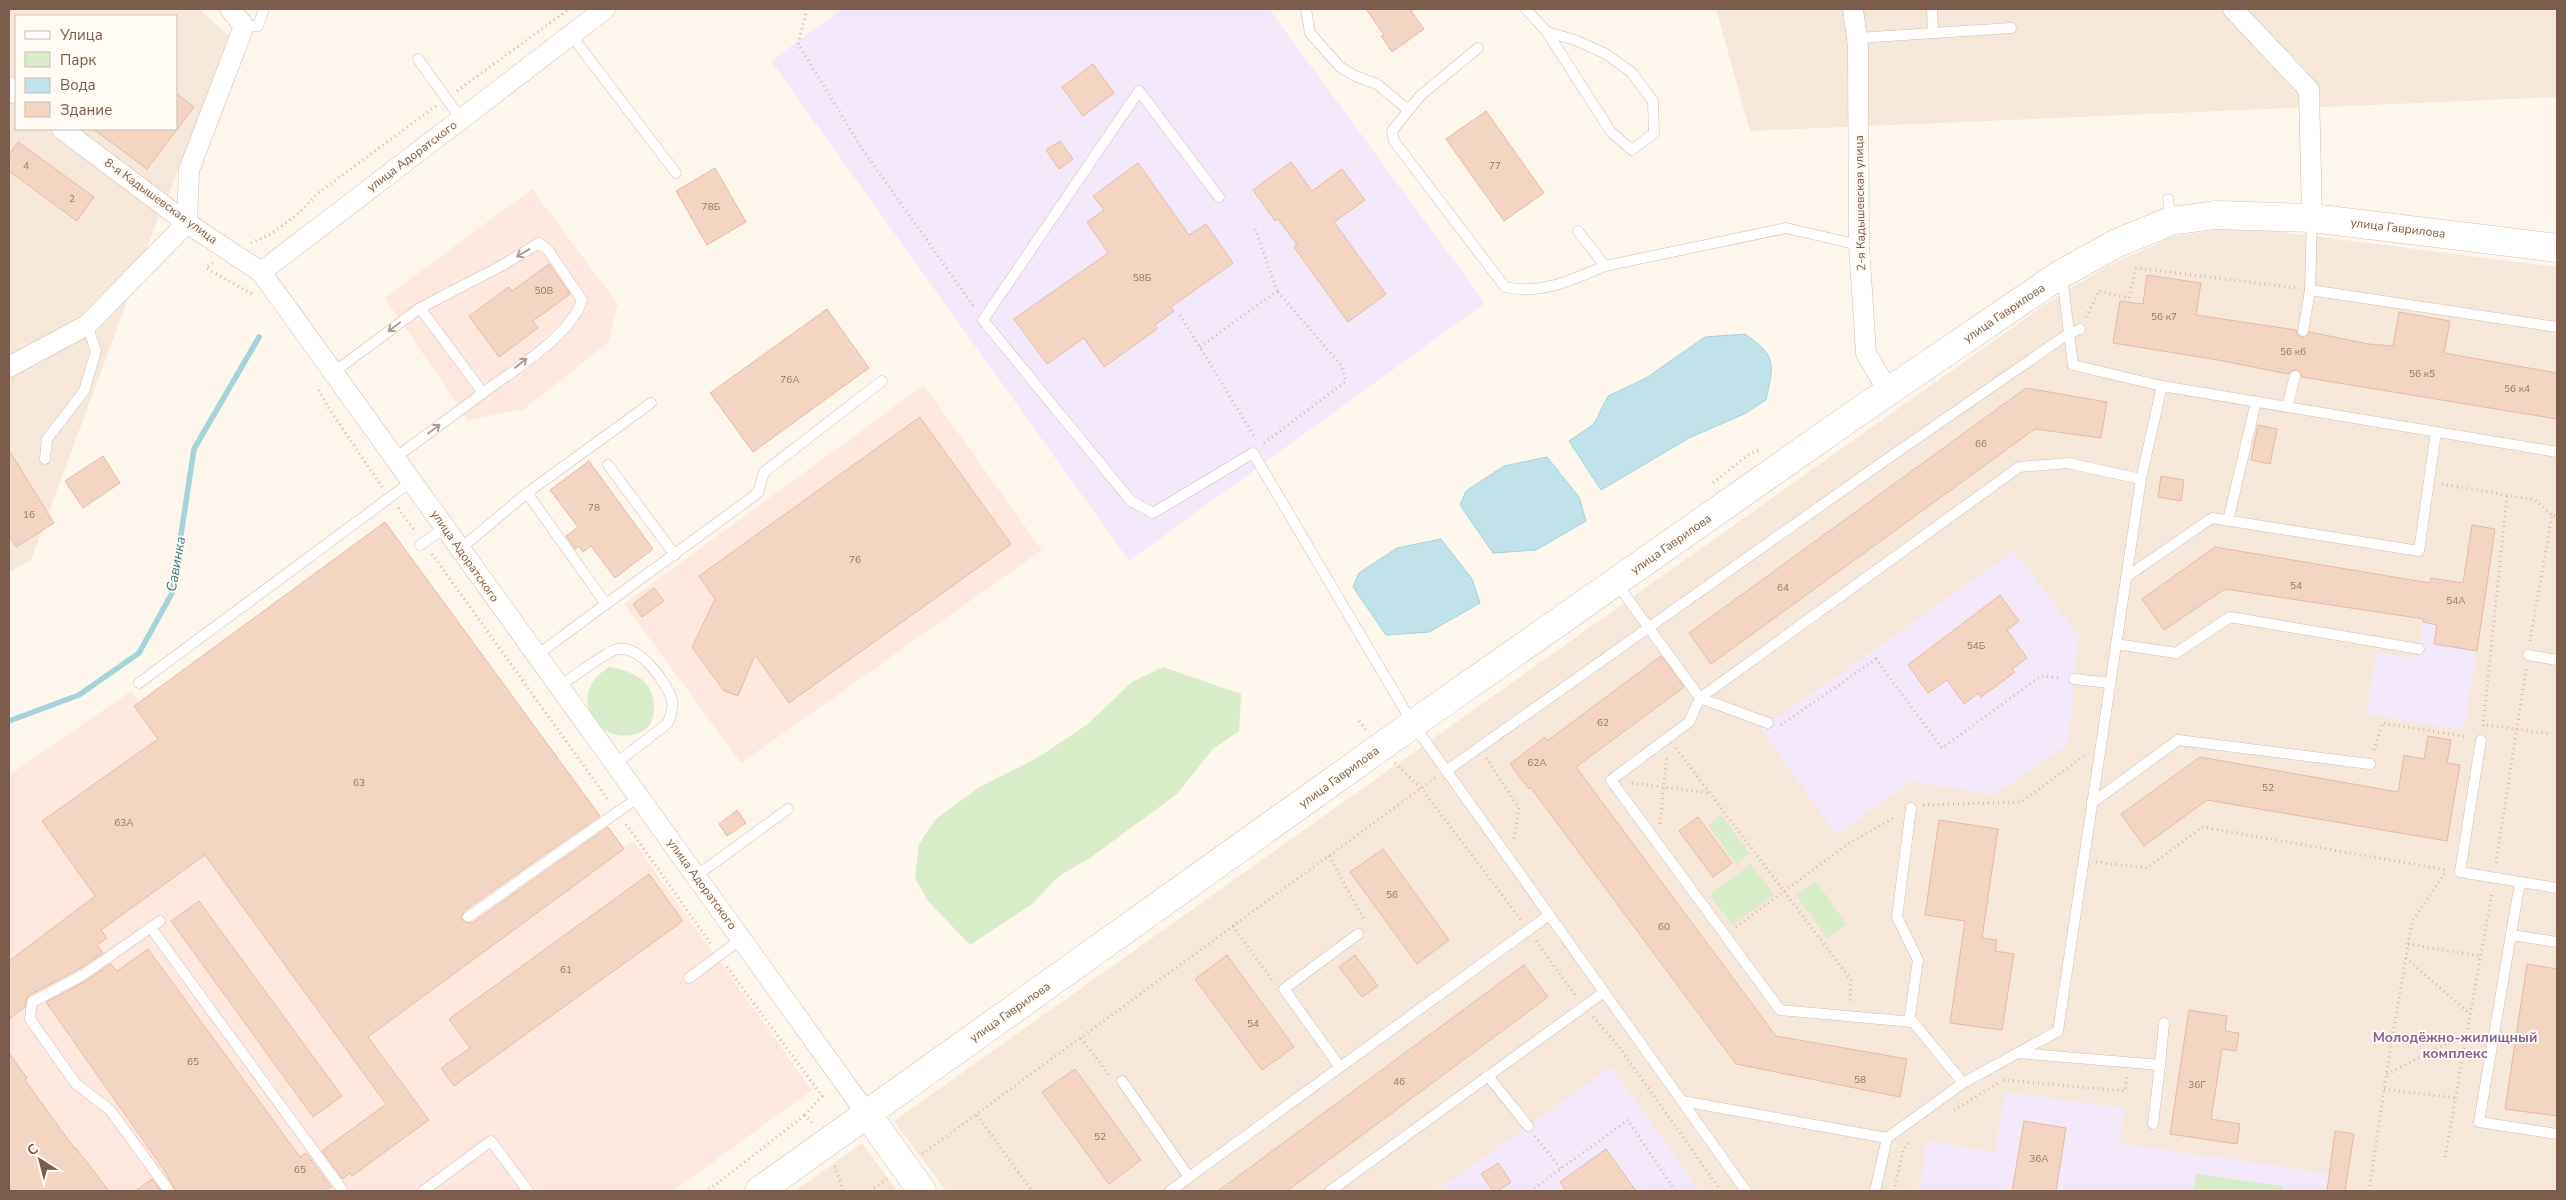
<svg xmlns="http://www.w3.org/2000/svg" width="2566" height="1200" viewBox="0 0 2566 1200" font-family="'Nunito Sans',sans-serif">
<rect width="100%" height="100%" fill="#fdf6ec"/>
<g fill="#f5e8da" fill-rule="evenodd">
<path d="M9,9H199L232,39L154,229L31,560L9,572ZM16,16H176V129H16Z"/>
<polygon points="1716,9 2557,9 2557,97 1750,131"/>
<polygon points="2236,226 2557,267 2557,1191 946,1191 894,1121 2047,303 2107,266 2172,237"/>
<polygon points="862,1143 897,1191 795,1191"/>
</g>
<g fill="#fde8e0">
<polygon points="532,189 618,304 608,343 524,409 468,420 385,298"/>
<polygon points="924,385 1042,550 741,763 624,604"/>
<polygon points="131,691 379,1030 633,841 812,1090 673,1191 9,1191 9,775"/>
</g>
<g fill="#f3e8fa">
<polygon points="842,9 1269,9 1485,303 1129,561 771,61"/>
<polygon points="2472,525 2495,529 2464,730 2366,714 2376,652 2417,658 2431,578 2463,583"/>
<polygon points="2014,551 2079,636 2068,744 1994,795 1912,781 1837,835 1761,729"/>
<polygon points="1611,1067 1700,1191 1437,1191"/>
<polygon points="2005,1092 2125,1108 2119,1143 2330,1174 2327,1191 1919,1191 1927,1140 1995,1153"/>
</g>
<g fill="#d8ecc9">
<path d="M609,667C625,670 642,674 650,690C654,698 655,707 653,716C650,737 618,741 604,729C579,709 584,682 609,667Z"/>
<polygon points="1163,667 1241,694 1239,731 1213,749 1177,794 1090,858 1059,876 1032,904 970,945 928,901 915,878 919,844 936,819 981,786 1037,758 1088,724 1132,682"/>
<polygon points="1721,815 1750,854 1736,864 1708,825"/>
<polygon points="1751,864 1774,895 1732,925 1710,895"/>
<polygon points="1816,881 1846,924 1827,938 1796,895"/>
<polygon points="2196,1174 2283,1186 2282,1191 2193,1191"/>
</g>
<g fill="#bfe3e8" stroke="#a5d3da">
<path d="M1745,334C1777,356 1774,364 1766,400L1744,414L1689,438L1601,490L1569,441L1594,424L1608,396L1646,378L1705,337Z"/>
<polygon points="1547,457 1579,497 1586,521 1536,550 1493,553 1460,505 1466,491 1504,466"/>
<polygon points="1441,539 1472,579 1480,603 1429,632 1386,635 1353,587 1359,573 1397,548"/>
</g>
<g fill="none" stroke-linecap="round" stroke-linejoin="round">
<polyline stroke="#a5d3da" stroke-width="5.5" points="9,721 79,695 139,653 172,593 194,449 259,337"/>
</g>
<g fill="#f3d5c3" stroke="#e6bba3">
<polygon points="1366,9 1410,9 1424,29 1392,52 1381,36 1384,35"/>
<polygon points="1093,64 1114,93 1083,116 1062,87"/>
<polygon points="176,93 194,107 147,169 93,129 176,129"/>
<polygon points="1486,111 1544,193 1504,221 1446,139"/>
<polygon points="1060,141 1073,159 1059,169 1046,150"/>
<polygon points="18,142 94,197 77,221 9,171 9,155"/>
<polygon points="1291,162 1312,191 1342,169 1365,200 1334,222 1386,294 1348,322 1294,247 1297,245 1278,219 1275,221 1253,190"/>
<polygon points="1138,163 1189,235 1206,224 1233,263 1171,307 1174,311 1155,325 1157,329 1104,367 1084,338 1047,364 1014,319 1108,253 1087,222 1104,210 1093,196"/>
<polygon points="715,168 746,222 707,245 676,191"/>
<polygon points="549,264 570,294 533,321 538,328 499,357 469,316 509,287 512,291"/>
<polygon points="2147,275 2201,283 2196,315 2296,330 2298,336 2302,338 2310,332 2368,344 2393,346 2399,312 2450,321 2444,353 2557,373 2557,419 2302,377 2300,371 2296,369 2288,374 2218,360 2113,343 2120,301 2143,304"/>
<polygon points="827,309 869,368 753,452 710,393"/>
<polygon points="2026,388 2107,402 2101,438 2035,429 1711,664 1689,633"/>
<polygon points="920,417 1011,544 789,703 755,655 738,696 724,691 692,647 715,599 699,576"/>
<polygon points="2258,425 2277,429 2270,464 2251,460"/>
<polygon points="9,450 54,523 16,547 9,536"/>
<polygon points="103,456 120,483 83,508 65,481"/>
<polygon points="589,461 653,549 615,578 591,546 583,552 579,546 575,549 566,536 578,527 550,490"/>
<polygon points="2161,476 2184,480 2181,501 2158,497"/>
<polygon points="385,522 600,816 464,911 461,917 463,921 472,923 608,827 624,849 368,1037 429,1120 352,1176 350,1173 343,1179 322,1151 386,1104 205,855 101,930 107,938 97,945 103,953 79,969 28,996 25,1007 9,1019 9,961 95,896 42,821 158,739 134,706"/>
<polygon points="2472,525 2495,529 2477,651 2434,644 2437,625 2423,622 2424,619 2225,589 2164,630 2142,599 2215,547 2430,583 2431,578 2463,583"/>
<polygon points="654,588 664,601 642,617 633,604"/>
<polygon points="2000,595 2019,621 2007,630 2027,658 2012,669 2015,672 1981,697 1979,693 1964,704 1947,680 1928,693 1908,665"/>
<polygon points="1661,656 1684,687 1576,767 1776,1036 1907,1059 1900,1097 1736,1064 1531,788 1529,789 1510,764 1545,737 1547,741"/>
<polygon points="2428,736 2451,740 2447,763 2460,765 2447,841 2207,800 2144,846 2121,814 2200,757 2398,792 2404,755 2424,759"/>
<polygon points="737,810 746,823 727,836 719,824"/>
<polygon points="1698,817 1732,863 1713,877 1679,831"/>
<polygon points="1939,820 1998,829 1982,938 1997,940 1995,951 2014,954 2002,1030 1950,1023 1965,921 1925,915"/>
<polygon points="1383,849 1449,940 1417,964 1350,872"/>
<polygon points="649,874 683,921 454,1086 441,1068 470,1048 449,1019"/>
<polygon points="199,901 342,1096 313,1117 171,921"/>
<polygon points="148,949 300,1157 306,1153 331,1187 325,1191 176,1191 164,1170 46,1002 86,981 111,964 117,971"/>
<polygon points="1227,955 1294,1047 1262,1070 1195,979"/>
<polygon points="1355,955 1378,986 1362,997 1339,967"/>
<polygon points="2527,964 2557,969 2557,1116 2505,1109"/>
<polygon points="1524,965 1548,997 1287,1191 1218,1191"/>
<polygon points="2189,1010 2227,1016 2225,1031 2239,1033 2236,1051 2222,1049 2211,1119 2240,1124 2237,1144 2170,1134"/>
<polygon points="9,1053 27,1078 25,1080 75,1149 76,1148 109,1191 9,1191"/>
<polygon points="1075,1069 1141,1160 1109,1184 1042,1092"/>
<polygon points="2024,1121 2066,1128 2056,1191 2012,1191"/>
<polygon points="2335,1131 2354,1134 2345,1191 2327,1191"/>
<polygon points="1606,1149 1636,1191 1566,1191 1560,1182"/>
<polygon points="1498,1163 1511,1182 1498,1191 1493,1191 1481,1174"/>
<polygon points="152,1179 161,1191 135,1191"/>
</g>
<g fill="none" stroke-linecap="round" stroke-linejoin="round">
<defs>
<g id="lane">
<polyline points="1306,9 1310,33 1340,67 1355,76 1377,84 1408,110"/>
<polyline points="1526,9 1547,32 1611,132 1632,150 1654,133 1653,101 1631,72 1606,54 1575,40 1547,32"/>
<polyline points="1932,9 1933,33"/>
<polyline points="244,26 258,26 264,9"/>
<polyline points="571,35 676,173"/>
<polyline points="1857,38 2011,28"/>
<path d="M1478,48L1420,96L1392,131L1394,141L1505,287C1541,295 1572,280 1605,266"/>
<polyline points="418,59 461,119"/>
<polyline points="1219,197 1139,91 983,320 1131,501 1153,513 1253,453 1413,724 1746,1191"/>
<polyline points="2168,199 2171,220"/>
<polyline points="1578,231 1605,266 1786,228 1859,245"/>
<polyline points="2062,276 2073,365 2162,386 2557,452"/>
<polyline points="2310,290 2557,327"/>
<path d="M420,308L503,265L539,243L548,250L582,300C571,336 512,371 483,393"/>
<polyline points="2303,331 2310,290 2312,220"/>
<polyline points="334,372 420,308 483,393 395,458"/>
<polyline points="2287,407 2295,376"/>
<polyline points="45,459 47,439 84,391 96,351 87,325"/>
<polyline points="608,465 675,555"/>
<polyline points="2228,521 2256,402"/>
<polyline points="420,545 445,528"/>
<polyline points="460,549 527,493"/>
<polyline points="2126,577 2212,518 2419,551 2436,432"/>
<polyline points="1617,584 1700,698 1689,722 1611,780 1780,1010 1913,1022 1963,1083"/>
<polyline points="606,604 758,493 764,472 882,381"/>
<polyline points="2116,644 2176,653 2230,617 2419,649"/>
<polyline points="537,655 606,604 527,493 651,403"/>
<polyline points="2528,655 2557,660"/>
<polyline points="2074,679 2110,683"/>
<polyline points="139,683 412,481"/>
<path d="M559,686C572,678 603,654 615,650C638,642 666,681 672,700C674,708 670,716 668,723L615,764"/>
<polyline points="1700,698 2019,467 2068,463 2141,479"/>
<polyline points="1700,698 1768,723"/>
<polyline points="2481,740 2460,872 2557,888"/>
<polyline points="1446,771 1887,459 2068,334 2080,329"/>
<polyline points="2092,803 2178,740 2370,764"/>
<polyline points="696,876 788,809"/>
<polyline points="2520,882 2479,1122 2557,1134"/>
<polyline points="468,917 639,797"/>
<polyline points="160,921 83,975 32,1002 30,1019 76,1084 110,1110 169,1191"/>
<polyline points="151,928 343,1191"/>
<polyline points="2511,935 2557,942"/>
<polyline points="689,978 741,939"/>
<polyline points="1909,1022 1918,960 1897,917 1911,808"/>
<polyline points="2018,1053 2160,1065 2164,1023"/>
<polyline points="1340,1067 1284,989 1358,934"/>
<polyline points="1488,1076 1528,1126"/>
<polyline points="1122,1081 1189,1177"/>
<polyline points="1682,1101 1887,1138 1875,1191"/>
<polyline points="2153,1124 2160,1065"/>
<polyline points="1887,1138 1963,1083 2058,1031 2141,479 2162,386"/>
<polyline points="423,1191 491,1141 528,1191"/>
<polyline points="1170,1191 1549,915"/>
<polyline points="1330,1191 1604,992"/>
</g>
<g id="street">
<polyline points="1853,9 1858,46 1859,245 1866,353 1888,391"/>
<polyline points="2233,9 2309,90 2312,218"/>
<polyline points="9,88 16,94"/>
<polyline points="62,129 187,223 261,272 867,1114"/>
<polyline points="261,272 605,9"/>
<polyline points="9,367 87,325 187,223 189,170 244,26 230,9"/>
</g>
<g id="secondary">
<polyline points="867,1114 922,1191"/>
<polyline points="759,1191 1413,724 1861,410 2061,274 2117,243 2171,221 2215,215 2312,218 2557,248"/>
</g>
</defs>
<use href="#lane" stroke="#d1beb0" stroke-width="11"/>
<use href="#street" stroke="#d1beb0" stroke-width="21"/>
<use href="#secondary" stroke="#d6c0b0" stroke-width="29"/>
<g stroke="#d9b8a5" stroke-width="3" stroke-dasharray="1 4" stroke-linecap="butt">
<polyline points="807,9 798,44 863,150 974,307"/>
<polyline points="457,91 569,9"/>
<polyline points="251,243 271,234 299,213 318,193 436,106"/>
<polyline points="213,263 206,268 252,294"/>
<polyline points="1180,315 1256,439"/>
<polyline points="2086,317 2099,291 2129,298 2136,268 2297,288"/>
<polyline points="1200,347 1277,291 1255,228"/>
<polyline points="319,390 328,407 382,487"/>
<polyline points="1264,443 1346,381 1341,365 1277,291"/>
<polyline points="1713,483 1749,454 1760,450"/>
<polyline points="2442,484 2535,500 2552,515"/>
<polyline points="398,508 415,531"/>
<polyline points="432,554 609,801"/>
<polyline points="2530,641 2552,515 2557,516"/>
<polyline points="1359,721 1366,730"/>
<polyline points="1781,725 1876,659 1942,748 2041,676 2061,678"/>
<polyline points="2487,725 2551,734"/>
<polyline points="2483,726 2507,496"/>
<polyline points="1676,748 1851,980 1850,1003"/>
<polyline points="2374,750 2382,723 2468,737"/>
<polyline points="1486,758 1519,808 1514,839"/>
<polyline points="1395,763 1421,788 1521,920"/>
<polyline points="1632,783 1710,793"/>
<polyline points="1923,805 2021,802 2084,756"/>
<polyline points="626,824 711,944"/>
<polyline points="1660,824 1667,755"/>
<polyline points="1329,856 1365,921"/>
<polyline points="2096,862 2147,868 2202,827 2447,870"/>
<polyline points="2496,863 2526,669"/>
<polyline points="1233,926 1272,980"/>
<polyline points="1736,927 1848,844 1895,817"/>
<polyline points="1536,941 1575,995"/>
<polyline points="2408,944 2480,956"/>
<polyline points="2406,958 2470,1014"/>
<polyline points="727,967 822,1096 805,1115 814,1125"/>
<polyline points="1593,1017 1620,1048 1721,1191"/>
<polyline points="1081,1038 1109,1075"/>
<polyline points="2387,1074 2466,1034"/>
<polyline points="2003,1080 2125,1091 2127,1075"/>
<polyline points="2384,1089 2455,1098"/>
<polyline points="1954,1110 1998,1083"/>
<polyline points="977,1115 1032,1191"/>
<polyline points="1535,1136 1561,1169"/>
<polyline points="922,1154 1435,778"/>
<polyline points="2445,1157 2492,892"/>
<polyline points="835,1166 843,1191"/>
<polyline points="709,1190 805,1115"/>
<polyline points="870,1191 887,1179"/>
<polyline points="1530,1191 1628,1120 1675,1191"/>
<polyline points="1894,1191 1903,1150 1911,1141"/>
<polyline points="2369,1191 2389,1057 2412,921 2445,873"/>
</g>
<use href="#lane" stroke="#fff" stroke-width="10"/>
<use href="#street" stroke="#fff" stroke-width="20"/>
<use href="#secondary" stroke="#fff" stroke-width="28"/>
</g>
<defs><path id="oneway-shaft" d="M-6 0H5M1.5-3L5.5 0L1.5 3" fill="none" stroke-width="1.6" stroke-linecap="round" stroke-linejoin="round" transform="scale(1.25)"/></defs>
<g stroke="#af9d94">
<use href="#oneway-shaft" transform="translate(523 253) rotate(149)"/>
<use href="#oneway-shaft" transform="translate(394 327) rotate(143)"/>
<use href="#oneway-shaft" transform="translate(521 363) rotate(-38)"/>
<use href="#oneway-shaft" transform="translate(434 429) rotate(-37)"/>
</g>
<g text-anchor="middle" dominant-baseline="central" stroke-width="4" stroke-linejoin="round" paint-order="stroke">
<g font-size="10" fill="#987a6a">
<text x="26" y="166">4</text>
<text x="1495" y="166">77</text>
<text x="72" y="199">2</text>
<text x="711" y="207">78Б</text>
<text x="1142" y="278">58Б</text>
<text x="544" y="291">50В</text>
<text x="2164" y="317">56 к7</text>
<text x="2293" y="352">56 к6</text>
<text x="2422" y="374">56 к5</text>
<text x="790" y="380">76А</text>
<text x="2517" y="389">56 к4</text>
<text x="1981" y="444">66</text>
<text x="594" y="508">78</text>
<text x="29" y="515">16</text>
<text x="855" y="560">76</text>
<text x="2296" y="586">54</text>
<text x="1783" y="588">64</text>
<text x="2456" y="601">54А</text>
<text x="1976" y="646">54Б</text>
<text x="1603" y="723">62</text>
<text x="1537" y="763">62А</text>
<text x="359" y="783">63</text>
<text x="2268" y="788">52</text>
<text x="124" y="823">63А</text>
<text x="1392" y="895">56</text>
<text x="1664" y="927">60</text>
<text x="566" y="970">61</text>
<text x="1253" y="1024">54</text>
<text x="193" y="1062">65</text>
<text x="1860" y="1080">58</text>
<text x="1399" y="1082">46</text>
<text x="2197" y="1085">36Г</text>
<text x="1100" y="1137">52</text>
<text x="2039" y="1159">36А</text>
<text x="300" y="1170">65</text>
</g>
<g font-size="12" fill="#7a5c4d" stroke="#fffaf3">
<text transform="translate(412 156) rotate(-37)">улица Адоратского</text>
<text transform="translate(161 201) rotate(36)">8-я Кадышевская улица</text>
<text transform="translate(1860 203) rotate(-91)">2-я Кадышевская улица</text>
<text transform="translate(2398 228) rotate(7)">улица Гаврилова</text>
<text transform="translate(2004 313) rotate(-34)">улица Гаврилова</text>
<text transform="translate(1671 544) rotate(-35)">улица Гаврилова</text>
<text transform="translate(465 556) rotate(55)">улица Адоратского</text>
<text transform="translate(1339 777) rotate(-36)">улица Гаврилова</text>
<text transform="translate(702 884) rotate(54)">улица Адоратского</text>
<text transform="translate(1010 1012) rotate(-35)">улица Гаврилова</text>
</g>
<g font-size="14" font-style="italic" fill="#437c86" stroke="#fffaf3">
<text transform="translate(176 564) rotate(-80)">Савинка</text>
</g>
<g font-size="14" font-weight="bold" fill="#846695" stroke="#fffaf3">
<text x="2455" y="1037">Молодёжно-жилищный<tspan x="2455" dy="16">комплекс</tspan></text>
</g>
</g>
<rect width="2566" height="1200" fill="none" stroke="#7a5c4d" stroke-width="20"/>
<rect x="15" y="15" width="162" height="115" fill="#fffaf3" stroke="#cabbb1"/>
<rect x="25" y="31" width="25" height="8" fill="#ffffff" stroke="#cabbb1"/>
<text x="60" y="40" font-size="15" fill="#7a5c4d">Улица</text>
<rect x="25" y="52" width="25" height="15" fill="#d8ecc9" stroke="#cabbb1"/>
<text x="60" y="65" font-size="15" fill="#7a5c4d">Парк</text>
<rect x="25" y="78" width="25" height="15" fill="#bfe3e8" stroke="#cabbb1"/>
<text x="60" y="90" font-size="15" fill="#7a5c4d">Вода</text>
<rect x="25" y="102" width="25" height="15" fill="#f3d5c3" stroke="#cabbb1"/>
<text x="60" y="115" font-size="15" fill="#7a5c4d">Здание</text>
<g transform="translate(40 1160) rotate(324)" stroke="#fffaf3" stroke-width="4" paint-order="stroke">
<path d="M0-4L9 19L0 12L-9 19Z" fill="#7a5c4d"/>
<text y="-8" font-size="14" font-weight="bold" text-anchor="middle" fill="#7a5c4d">С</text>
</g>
</svg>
